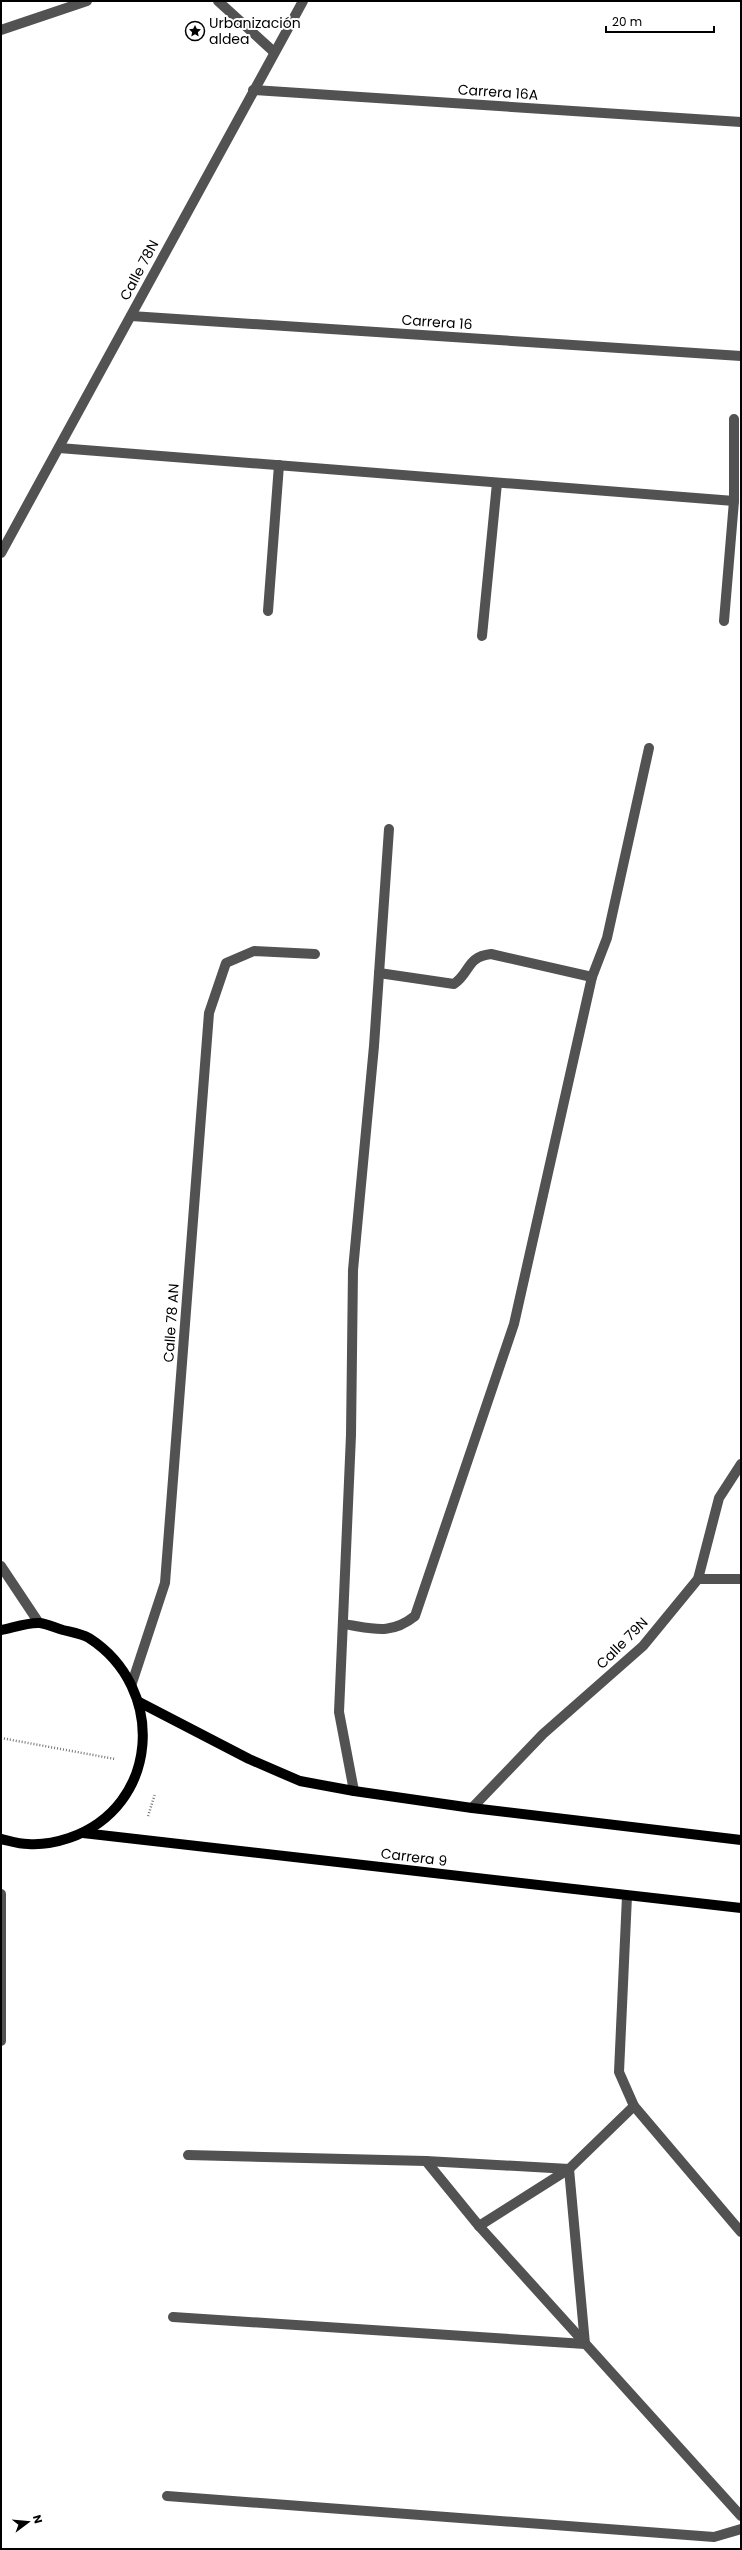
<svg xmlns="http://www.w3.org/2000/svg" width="742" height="2550" viewBox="0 0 742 2550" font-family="Poppins,sans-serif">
<rect width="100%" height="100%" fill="#fff"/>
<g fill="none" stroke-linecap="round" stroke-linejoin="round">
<g stroke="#747474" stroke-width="2.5" stroke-dasharray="1 2" stroke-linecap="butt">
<polyline points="1,1738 115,1759"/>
<polyline points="148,1816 155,1794"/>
</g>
<g stroke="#525252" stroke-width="10">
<polyline points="218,1 274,52"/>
<polyline points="1,30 87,1"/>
<polyline points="253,90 741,122"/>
<polyline points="131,316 741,356"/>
<polyline points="59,448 734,501"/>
<polyline points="1,553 303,1"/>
<polyline points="268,611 279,465"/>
<polyline points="724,621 734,501 734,419"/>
<polyline points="482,636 497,483"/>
<path d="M379,973L454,984C471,972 466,957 491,954L592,977L607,938L649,748"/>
<polyline points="1,1566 39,1623"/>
<polyline points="698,1579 741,1579"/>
<path d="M343,1624C372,1628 390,1636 415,1616L514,1324L592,977"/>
<polyline points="132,1683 165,1583 209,1013 226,963 254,951 315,954"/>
<polyline points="354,1791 339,1712 351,1435 353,1270 374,1046 389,829"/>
<polyline points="472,1808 543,1734 643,1646 698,1579 719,1498 741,1464"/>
<polyline points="1,1894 1,2041"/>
<polyline points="627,1896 619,2072 634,2106 741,2232"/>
<polyline points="188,2155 426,2161 569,2169"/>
<polyline points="426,2161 479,2226 741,2516"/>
<polyline points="479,2226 569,2169 634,2106"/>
<polyline points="173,2317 585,2344 569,2169"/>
<polyline points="167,2496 714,2537 741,2529"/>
</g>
<g stroke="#000" stroke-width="10">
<path d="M1,1630C12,1628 28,1622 40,1623C47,1624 56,1628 63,1630C71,1632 82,1634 89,1638C167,1688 160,1807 69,1838C57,1842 42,1845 28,1844C19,1844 10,1841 1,1839"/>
<polyline points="139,1702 249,1759 300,1781 354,1791 472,1808 741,1840"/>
<polyline points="83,1833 741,1908"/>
</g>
</g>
<defs>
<symbol id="sight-ring" viewBox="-11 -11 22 22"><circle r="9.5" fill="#fff" stroke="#000" stroke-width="1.5"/><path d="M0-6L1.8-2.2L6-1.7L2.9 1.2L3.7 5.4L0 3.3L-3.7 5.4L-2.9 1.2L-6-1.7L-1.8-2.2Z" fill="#000"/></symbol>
</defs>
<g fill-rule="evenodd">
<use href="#sight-ring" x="184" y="20" width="22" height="22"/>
</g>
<g text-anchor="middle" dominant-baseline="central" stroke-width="4" stroke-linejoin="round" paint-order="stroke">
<g font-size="14" fill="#000" stroke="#fff" text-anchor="start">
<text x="209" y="23">Urbanización<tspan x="209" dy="16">aldea</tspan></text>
</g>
<g font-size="14" fill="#000" stroke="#fff">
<text transform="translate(498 92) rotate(4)">Carrera 16A</text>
<text transform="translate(139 270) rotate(-62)">Calle 78N</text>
<text transform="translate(437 322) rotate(4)">Carrera 16</text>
<text transform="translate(171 1323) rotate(-86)">Calle 78 AN</text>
<text transform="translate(622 1643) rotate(-45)">Calle 79N</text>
<text transform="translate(414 1857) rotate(7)">Carrera 9</text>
</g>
</g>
<rect width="742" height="2550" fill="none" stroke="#000000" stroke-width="4"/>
<g transform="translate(28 2522) rotate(74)" stroke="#ffffff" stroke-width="3" paint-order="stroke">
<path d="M0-3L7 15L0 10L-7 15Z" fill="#000000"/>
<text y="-6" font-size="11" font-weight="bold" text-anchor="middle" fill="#000000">N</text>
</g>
<path d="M606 26v6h108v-6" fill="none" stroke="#000000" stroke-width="2"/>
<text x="612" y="26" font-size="12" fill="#000000" stroke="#ffffff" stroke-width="3" paint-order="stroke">20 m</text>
</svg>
